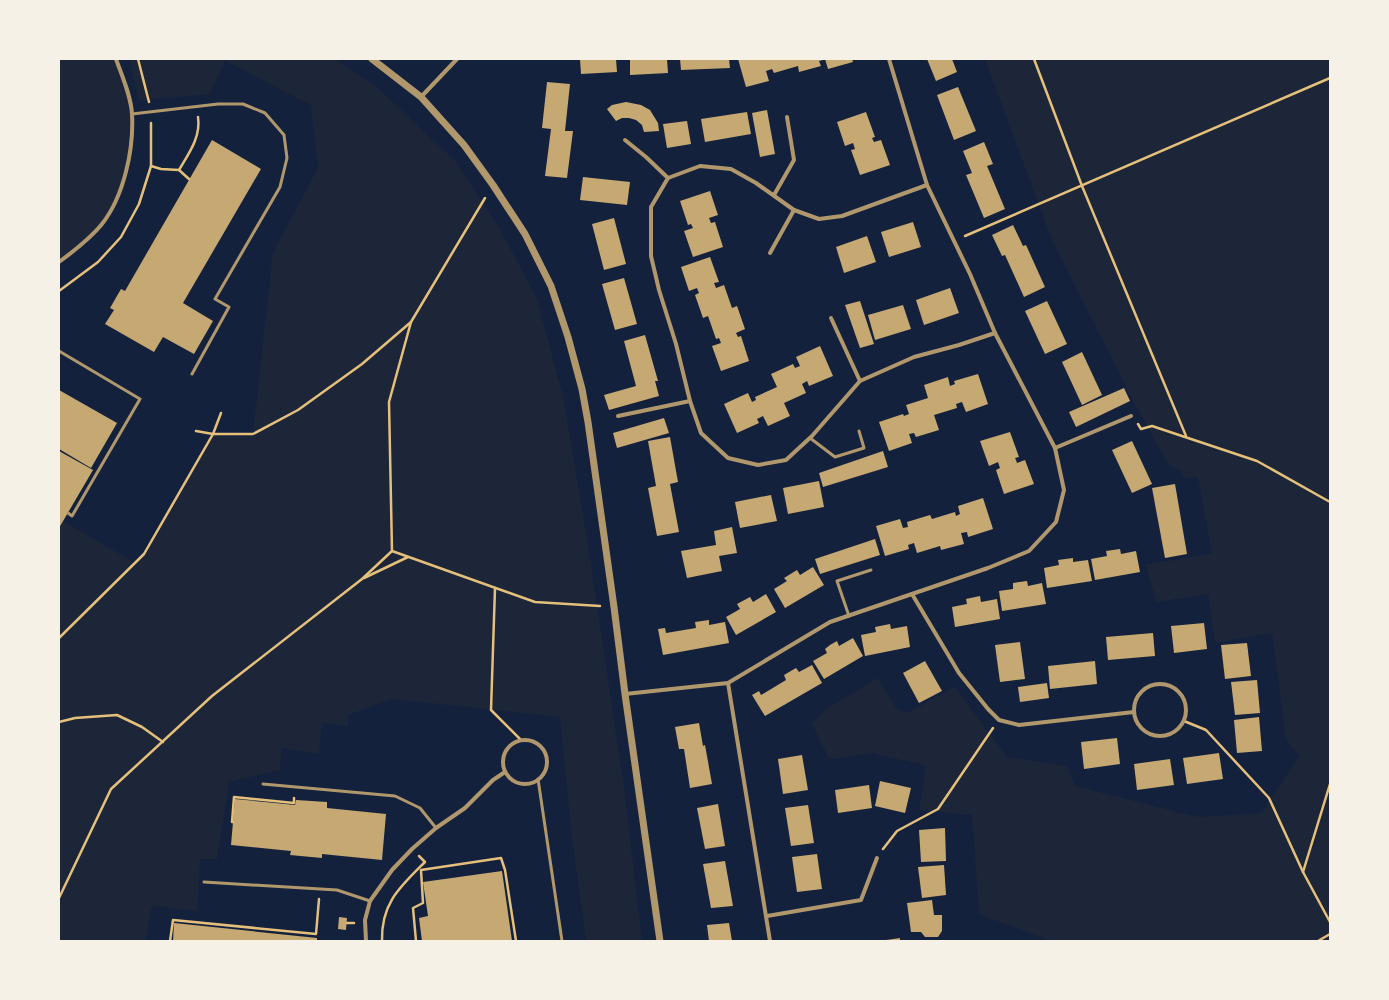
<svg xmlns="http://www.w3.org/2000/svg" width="1389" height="1000" viewBox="0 0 1389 1000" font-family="Raleway,sans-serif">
<rect width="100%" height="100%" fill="#14213d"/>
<g fill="#1d2539">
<polygon points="59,59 116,59 132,114 131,156 119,195 103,223 81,246 59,262"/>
<polygon points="129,59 335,59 377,87 456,162 500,229 537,299 564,401 591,565 625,794 642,941 586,941 571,830 560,717 392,699 348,715 348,726 322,723 319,754 282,748 280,770 229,782 217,859 200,859 197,911 152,906 145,941 59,941 59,528 63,521 135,563 144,554 213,434 253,434 273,252 318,168 311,105 225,61 210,94 139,101"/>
<polygon points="985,59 1330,59 1330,941 1050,941 979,914 972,815 919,810 926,766 873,753 829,759 812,724 826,709 878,678 896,708 907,713 955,687 1007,757 1067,766 1075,786 1198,817 1262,813 1299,756 1286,740 1272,633 1215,643 1208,594 1156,602 1146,565 1212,553 1198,477 1183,478 1181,470 1169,466 1135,404 1052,240"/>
</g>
<g fill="#c6a872">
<polygon points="580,59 616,59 617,72 581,74"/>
<polygon points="630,59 667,59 668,73 630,75"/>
<polygon points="680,59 729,59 730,68 681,70"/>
<polygon points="738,59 823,59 823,60 819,61 821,66 799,72 798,66 774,73 772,69 766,71 769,81 746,87"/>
<polygon points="825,59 852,59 853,62 828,69"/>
<polygon points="927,59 952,59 957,72 936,81"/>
<polygon points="547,82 570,84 565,131 573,131 567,178 545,176 551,129 542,128"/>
<polygon points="958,87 976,131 954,140 937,95"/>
<polygon points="626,102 641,105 650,110 658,123 659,131 644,132 642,125 636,120 629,118 622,118 616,121 607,109 612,105"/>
<polygon points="767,110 775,154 760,157 752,113"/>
<polygon points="747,112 751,134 705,142 701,119"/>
<polygon points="866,112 875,137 872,138 874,142 881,140 890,165 860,175 851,150 855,149 853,143 845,146 837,122"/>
<polygon points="687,121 691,144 667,148 663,124"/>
<polygon points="212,140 261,169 183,303 213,321 194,354 163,337 154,352 105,324 114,310 110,308 121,289 125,291"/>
<polygon points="984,142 993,164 987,166 1005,209 984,218 966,175 972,173 963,151"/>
<polygon points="583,177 630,182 627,205 580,200"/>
<polygon points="710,191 718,215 709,218 711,223 715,222 723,247 693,257 684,231 693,228 691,224 688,225 680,201"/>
<polygon points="614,218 626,264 604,270 592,224"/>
<polygon points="913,222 921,247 889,257 881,232"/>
<polygon points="1013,225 1023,246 1026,245 1045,287 1024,297 1005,255 1002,256 992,235"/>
<polygon points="867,236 876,262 844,273 836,247"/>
<polygon points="710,257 719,282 714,283 716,288 724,285 732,308 737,306 745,329 736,333 738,337 741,336 749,361 721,371 712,346 721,343 719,338 716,339 708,316 703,318 695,295 699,293 697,288 689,291 681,267"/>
<polygon points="624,278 637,324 615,330 602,284"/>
<polygon points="950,288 959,313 924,325 916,300"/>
<polygon points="860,301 874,344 860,348 845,305"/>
<polygon points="1047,301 1067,344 1045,354 1025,311"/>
<polygon points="903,305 911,329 875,340 868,315"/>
<polygon points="645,335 658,381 655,381 659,396 609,410 604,395 636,386 624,341"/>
<polygon points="820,346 833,376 809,386 807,381 802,384 806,393 784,403 790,416 768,426 763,416 757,419 759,423 737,433 724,404 748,393 752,402 756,400 755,397 777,387 771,374 793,364 795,368 800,366 796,357"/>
<polygon points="1082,352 1102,395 1082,405 1062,362"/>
<polygon points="978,374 988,404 966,412 962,402 956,404 957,408 934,415 939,430 916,437 914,433 909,434 912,443 889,451 879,422 903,414 904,416 909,414 906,405 928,398 924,385 948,377 950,386 955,384 954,381"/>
<polygon points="1124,388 1130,401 1076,427 1069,412"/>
<polygon points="59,390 117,423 91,468 59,449"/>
<polygon points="664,418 669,433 617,448 613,433"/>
<polygon points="1010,432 1019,457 1015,458 1016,460 1017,463 1025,460 1034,484 1004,494 996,470 1000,468 998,462 989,466 980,441"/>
<polygon points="670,437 678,482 670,484 679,532 657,536 648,488 656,486 648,441"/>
<polygon points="1132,441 1152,484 1132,493 1112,450"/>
<polygon points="59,451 93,470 59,528"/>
<polygon points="883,451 888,467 823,487 819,473"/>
<polygon points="819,481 824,507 788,514 783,488"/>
<polygon points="1175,484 1187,554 1165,558 1152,488"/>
<polygon points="771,495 777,521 740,528 735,502"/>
<polygon points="983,498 993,529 968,537 967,532 961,533 964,544 941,550 940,546 917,553 914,543 908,545 909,549 885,556 876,526 900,519 903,528 908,527 907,522 930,515 932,519 955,512 956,516 960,514 958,506"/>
<polygon points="732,527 737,553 719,556 722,571 687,578 681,551 716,545 714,531"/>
<polygon points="875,539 880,555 820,574 815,559"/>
<polygon points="1120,549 1121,554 1136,551 1140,572 1095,580 1091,559 1107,556 1106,551"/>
<polygon points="1073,558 1073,562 1088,560 1092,581 1047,588 1044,568 1059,565 1058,560"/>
<polygon points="813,567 824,585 785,608 774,589 787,581 784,578 797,570 800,575"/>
<polygon points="1027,581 1028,586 1042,583 1046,604 1002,611 999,591 1013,589 1013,583"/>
<polygon points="766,594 776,612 736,635 726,617 740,609 737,604 750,597 753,602"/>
<polygon points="980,596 981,602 997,599 1000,619 955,627 952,607 967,604 966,599"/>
<polygon points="709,620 709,625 725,622 729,643 663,655 658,629 665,628 666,633 696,628 695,622"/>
<polygon points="1204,623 1207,649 1174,653 1171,626"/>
<polygon points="890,624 891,629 907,626 910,647 865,656 861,635 876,632 875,627"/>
<polygon points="1153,633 1155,656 1108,660 1106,637"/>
<polygon points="853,638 863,656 824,679 813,661 827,653 825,649 830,645 837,641 839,646"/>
<polygon points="1020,642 1025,679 1000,682 995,645"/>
<polygon points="1247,643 1251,676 1225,679 1221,645"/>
<polygon points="925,661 942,691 919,703 903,673"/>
<polygon points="1095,661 1097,684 1050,689 1048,666"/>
<polygon points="812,665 822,683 765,716 752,695 759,691 761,695 786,680 784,675 796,668 799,672"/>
<polygon points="1257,680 1260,713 1235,715 1231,682"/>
<polygon points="1047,683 1049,698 1020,702 1018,687"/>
<polygon points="1259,717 1262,751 1237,753 1234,720"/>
<polygon points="699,723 703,746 705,745 712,784 690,788 684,749 679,749 675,727"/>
<polygon points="1117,738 1120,764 1084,769 1081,742"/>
<polygon points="1219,753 1223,779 1187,784 1183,758"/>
<polygon points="802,755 808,790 783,794 778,759"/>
<polygon points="1170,759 1174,785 1137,790 1134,764"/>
<polygon points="880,781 911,788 905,813 875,806"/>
<polygon points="869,785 872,808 838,813 835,790"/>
<polygon points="235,799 295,805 296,800 327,802 327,808 386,814 382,860 322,854 322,858 290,855 291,851 231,845"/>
<polygon points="718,804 725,846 705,849 697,808"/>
<polygon points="808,805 814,843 791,846 785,808"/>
<polygon points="945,828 946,861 921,862 919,830"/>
<polygon points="817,854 822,889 797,892 792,857"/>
<polygon points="725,861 733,906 711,908 703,864"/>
<polygon points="944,865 946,895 922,898 918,867"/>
<polygon points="502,871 512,941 422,941 419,918 428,916 423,882"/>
<polygon points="932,900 934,915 942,915 942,931 938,937 925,937 921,932 911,932 907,903"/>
<polygon points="339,917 347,918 346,930 338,929"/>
<polygon points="174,923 317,938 317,941 173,941"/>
<polygon points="729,923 732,941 709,941 707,925"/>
<polygon points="900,938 900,941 886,941 886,940"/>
</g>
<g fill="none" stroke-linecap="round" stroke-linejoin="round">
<g stroke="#e5c07b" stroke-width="2.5">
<polyline points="138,59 149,102"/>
<polyline points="1034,59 1082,186 1186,436"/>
<polyline points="151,166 161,169 179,170 189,179"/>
<path d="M179,170C189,153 201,137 198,117"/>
<polyline points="965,236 1330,78"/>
<polyline points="59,291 98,262 121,237 139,204 151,166 151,123"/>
<polyline points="1138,424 1141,429 1152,426 1257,461 1330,502"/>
<polyline points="196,431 213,434 253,434 298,410 362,364 411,322"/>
<polyline points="392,551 535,602 600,606"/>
<polyline points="364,578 408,557"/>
<polyline points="495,588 491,710 521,740"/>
<polyline points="59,638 144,554 213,434 221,413"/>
<polyline points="1184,721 1206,730 1269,798 1303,872 1330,922"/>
<polyline points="59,722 75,718 117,715 142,727 163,742"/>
<polyline points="233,822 232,822 234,797 294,803 294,798"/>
<polyline points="883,849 897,831 938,809 993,728"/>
<polyline points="1303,872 1330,784"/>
<polyline points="59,898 111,789 212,696 362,579 392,551 389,402 411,322 485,198"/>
<polyline points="347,923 354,923"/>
<polyline points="170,941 173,920 316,934 319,899"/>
<path d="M382,941C381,903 400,887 425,862L419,856"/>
<polyline points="416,941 413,908 423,903 421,870 501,858 505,870 516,941"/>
<polyline points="1318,941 1330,934"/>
</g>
<g stroke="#b1986c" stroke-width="3">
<polyline points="132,114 218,104 243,104 265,113 284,135 287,158 280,187 215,299 229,307 192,374"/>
<polyline points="59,351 140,399 72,516 68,513"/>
<polyline points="810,438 835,457 864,448 859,431"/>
<polyline points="849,616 837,581 871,570"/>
<polyline points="538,779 562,941"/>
<polyline points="263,784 395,796 420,808 436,828"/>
<polyline points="204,882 337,890 370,901"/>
</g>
<g stroke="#b1986c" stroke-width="4">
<polyline points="421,97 457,59"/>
<polyline points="625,140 646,157 668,178"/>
<polyline points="927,185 842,216 819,219 794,210 756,183 731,169 700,166 668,178 651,207 651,256 659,290 676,344 690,401 701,433 728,458 758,465 786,460 812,436 860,381 914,357 959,345 995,333"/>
<polyline points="774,195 794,160 787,117"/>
<polyline points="770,253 794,210"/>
<path d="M59,262C74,251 90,239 102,224C124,196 134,149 132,114C131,96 122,76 116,59"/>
<polyline points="831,318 860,381"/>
<polyline points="618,416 690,401"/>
<polyline points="1055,448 1131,416"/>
<polyline points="912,594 959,673 988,709 999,720 1019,725 1134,712"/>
<polyline points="728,683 770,941"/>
<circle cx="1160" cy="710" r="26"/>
<polyline points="625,694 728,683 830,622 988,568 1029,551 1056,522 1064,490 1055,448 995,333 970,274 927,185 889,59"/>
<circle cx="525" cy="762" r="22"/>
<polyline points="767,916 861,900 877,858"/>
<polyline points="366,941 365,920 370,901 392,870 412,849 436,828 465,808 493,780 505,772"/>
</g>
<polyline stroke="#b1986c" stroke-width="7" points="372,59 421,97 464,145 493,185 525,234 551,286 568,337 582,389 588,422 614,607 625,694 660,941"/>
</g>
<rect width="1389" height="1000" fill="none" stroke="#f6f1e7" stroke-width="120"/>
</svg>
